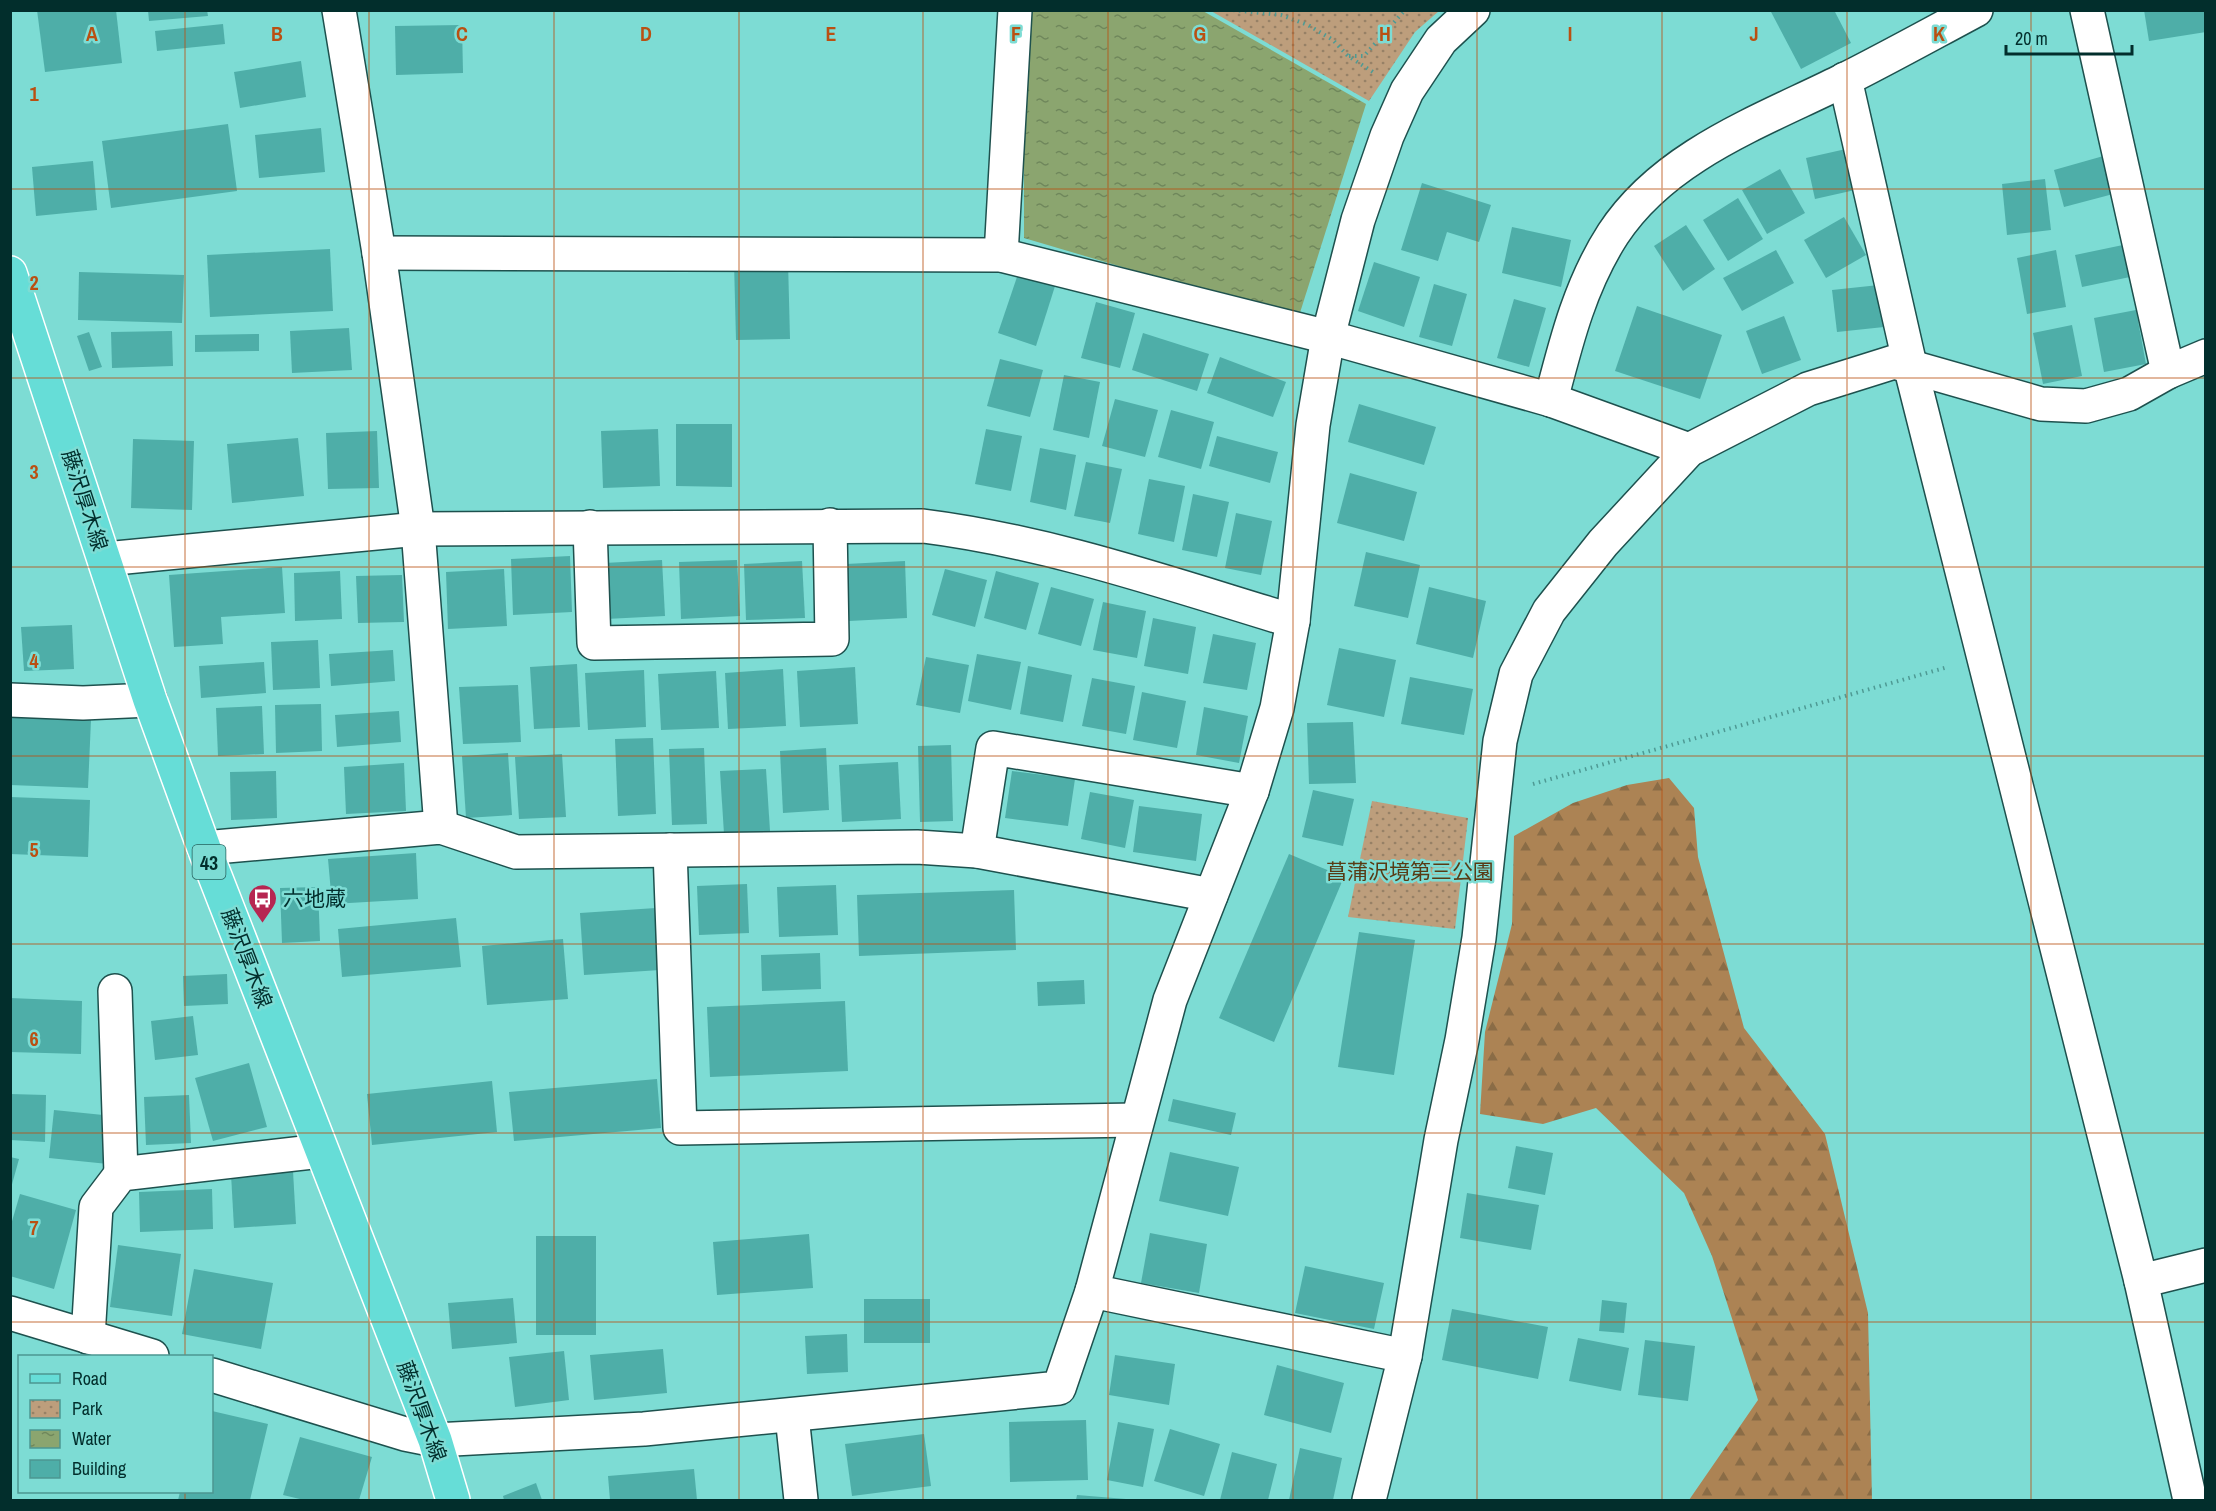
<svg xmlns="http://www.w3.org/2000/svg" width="2216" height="1511" viewBox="0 0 2216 1511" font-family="'Archivo Narrow','Noto Sans JP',sans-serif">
<defs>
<pattern id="forest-firs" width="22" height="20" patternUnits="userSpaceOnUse" patternTransform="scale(1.5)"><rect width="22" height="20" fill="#ac8354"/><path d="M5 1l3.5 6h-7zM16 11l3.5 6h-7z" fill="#8a6c46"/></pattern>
<pattern id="park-dots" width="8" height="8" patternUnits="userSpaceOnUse" patternTransform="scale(1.5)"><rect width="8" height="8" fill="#bd9e7c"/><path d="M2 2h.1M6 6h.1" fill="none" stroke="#978166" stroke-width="1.8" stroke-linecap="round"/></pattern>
<pattern id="water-ripples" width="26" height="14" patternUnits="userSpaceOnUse" patternTransform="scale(1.5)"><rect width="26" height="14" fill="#8ba56f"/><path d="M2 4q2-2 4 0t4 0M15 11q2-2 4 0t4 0" fill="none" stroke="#6f875b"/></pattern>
</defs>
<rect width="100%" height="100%" fill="#7ddcd4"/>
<polygon fill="url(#forest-firs)" points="1669,778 1694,808 1698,857 1744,1028 1825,1134 1868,1313 1872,1500 1689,1500 1758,1400 1712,1256 1684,1193 1596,1108 1543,1124 1480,1114 1485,1032 1512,924 1514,836 1573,803 1627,785"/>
<g fill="url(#park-dots)">
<polygon points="1211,11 1439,10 1439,11 1415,32 1369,101"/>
<polygon points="1372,801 1468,818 1455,929 1348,917"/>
</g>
<polygon fill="url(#water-ripples)" points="1024,11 1203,11 1366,104 1298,319 1024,238"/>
<g fill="#4eaea8">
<polygon points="37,10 116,10 122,63 45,72"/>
<polygon points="148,10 207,10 208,16 149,21"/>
<polygon points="1770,10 1834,10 1851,43 1801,69"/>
<polygon points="2144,10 2206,10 2206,32 2149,41"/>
<polygon points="223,24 225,44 157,51 155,31"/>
<polygon points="462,25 463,73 396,75 395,26"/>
<polygon points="301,61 306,97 240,108 234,72"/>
<polygon points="228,124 237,191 111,208 102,141"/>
<polygon points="321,128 325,172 259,178 255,135"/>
<polygon points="1846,149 1855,190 1815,199 1806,158"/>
<polygon points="2107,155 2117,193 2064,207 2054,170"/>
<polygon points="93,161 97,210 36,216 32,167"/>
<polygon points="1780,169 1805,213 1767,234 1742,190"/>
<polygon points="2045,179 2051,230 2007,235 2002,184"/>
<polygon points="1422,183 1491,205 1479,242 1447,232 1438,261 1401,250"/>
<polygon points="1738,198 1763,239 1728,261 1703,220"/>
<polygon points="1844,217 1866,255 1826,278 1804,240"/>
<polygon points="1686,225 1715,269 1683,291 1654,246"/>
<polygon points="1512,227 1571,240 1561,287 1502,273"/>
<polygon points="2123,245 2130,277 2082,287 2075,255"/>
<polygon points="330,249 333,311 210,317 207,255"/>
<polygon points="1776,250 1794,283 1742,311 1723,278"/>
<polygon points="2056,250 2066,307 2027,314 2017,258"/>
<polygon points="788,261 790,339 736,340 734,262"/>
<polygon points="1374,262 1420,277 1404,327 1358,311"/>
<polygon points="1019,271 1056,283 1036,346 998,333"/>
<polygon points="79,272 184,275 182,323 78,320"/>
<polygon points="1434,284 1467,294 1452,346 1419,337"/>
<polygon points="1879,285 1884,327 1837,332 1832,290"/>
<polygon points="1514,299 1546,308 1529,367 1497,358"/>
<polygon points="1096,302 1135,313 1120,368 1081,358"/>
<polygon points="1637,306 1722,335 1700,399 1615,371"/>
<polygon points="2136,310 2146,364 2104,372 2094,318"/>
<polygon points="1784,316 1801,360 1762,374 1746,331"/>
<polygon points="2072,325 2082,376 2043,384 2033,333"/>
<polygon points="349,328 352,370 292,373 290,331"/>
<polygon points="172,331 173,366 112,368 111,332"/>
<polygon points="89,332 102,367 89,371 77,336"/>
<polygon points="1143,333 1209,354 1197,391 1132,370"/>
<polygon points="259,334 259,351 195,352 195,335"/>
<polygon points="1220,357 1286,382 1273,417 1207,393"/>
<polygon points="1000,359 1043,370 1030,417 987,406"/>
<polygon points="1064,375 1100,382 1089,438 1053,430"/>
<polygon points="1115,399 1158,410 1145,457 1102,446"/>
<polygon points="1359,404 1436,427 1424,465 1348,442"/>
<polygon points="1171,410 1214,422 1201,469 1158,457"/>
<polygon points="676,424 732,424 732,487 676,486"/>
<polygon points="658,429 660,486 603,488 601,431"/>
<polygon points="986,429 1022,436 1011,491 975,484"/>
<polygon points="377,431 379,488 328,489 326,433"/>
<polygon points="1217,436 1278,452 1270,483 1209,466"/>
<polygon points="298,438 304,496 232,503 227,444"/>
<polygon points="133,439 194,441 192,510 131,508"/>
<polygon points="1040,448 1076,455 1066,510 1030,502"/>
<polygon points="1086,462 1122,469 1110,523 1074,516"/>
<polygon points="1350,473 1417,492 1404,541 1337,523"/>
<polygon points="1149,479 1185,486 1174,542 1138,534"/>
<polygon points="1193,494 1229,502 1217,557 1182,550"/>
<polygon points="1236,513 1272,521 1261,575 1225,568"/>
<polygon points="1366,552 1420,565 1408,618 1354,606"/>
<polygon points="570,556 572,612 513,615 511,559"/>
<polygon points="662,560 665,616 606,619 604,563"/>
<polygon points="737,560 740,616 681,619 679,562"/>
<polygon points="802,561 805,618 746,620 744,564"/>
<polygon points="905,561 907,618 849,621 846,564"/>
<polygon points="282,567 285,613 221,617 223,644 174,647 169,575"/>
<polygon points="504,569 507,626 448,629 446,572"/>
<polygon points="945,569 987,580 975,627 932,615"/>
<polygon points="340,571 342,619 295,621 294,573"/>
<polygon points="996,571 1039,583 1026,630 984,618"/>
<polygon points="402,575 404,622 358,623 356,576"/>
<polygon points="1051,587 1094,599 1081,646 1038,634"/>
<polygon points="1429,587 1486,601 1473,658 1416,644"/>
<polygon points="1103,602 1146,611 1137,658 1093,650"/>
<polygon points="1153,618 1196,627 1188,674 1144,666"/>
<polygon points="72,625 74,669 24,671 21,627"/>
<polygon points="1213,634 1256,643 1247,690 1203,683"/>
<polygon points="318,640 320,688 273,690 271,642"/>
<polygon points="1339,648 1396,660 1384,717 1327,705"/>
<polygon points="393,650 395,681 331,686 329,654"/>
<polygon points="977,654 1021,662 1011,710 968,701"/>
<polygon points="926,657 969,665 960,713 916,705"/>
<polygon points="264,662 266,693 201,698 199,666"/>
<polygon points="577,664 580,727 534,729 530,667"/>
<polygon points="1028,666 1072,675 1063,722 1020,714"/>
<polygon points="855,667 858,724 800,727 797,671"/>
<polygon points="783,669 786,726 728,729 725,673"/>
<polygon points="644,670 646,727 588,730 585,673"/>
<polygon points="716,671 719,728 661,730 658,674"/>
<polygon points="1410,677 1473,689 1464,735 1401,724"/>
<polygon points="1092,678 1135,686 1126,734 1082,726"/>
<polygon points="518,685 521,742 463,744 459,687"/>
<polygon points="1142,692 1186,701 1177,748 1133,740"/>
<polygon points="321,704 322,751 276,753 275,705"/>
<polygon points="262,706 264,754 218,756 216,708"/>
<polygon points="1204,707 1248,716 1239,763 1196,755"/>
<polygon points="399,711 401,742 337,747 335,715"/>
<polygon points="10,716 91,720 88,788 10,785"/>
<polygon points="1353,722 1356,783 1309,784 1307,723"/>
<polygon points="653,738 656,814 618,816 615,739"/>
<polygon points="951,745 953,821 920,822 918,746"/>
<polygon points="704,748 707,824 672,825 669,749"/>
<polygon points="826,748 829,810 783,813 780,751"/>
<polygon points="508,753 512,815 466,818 462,756"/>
<polygon points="562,754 566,817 519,819 515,757"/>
<polygon points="898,762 901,819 842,822 839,765"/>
<polygon points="404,763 406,811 346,814 344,767"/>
<polygon points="766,769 770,831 724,834 720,771"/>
<polygon points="276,771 277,818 231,820 230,772"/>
<polygon points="1012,771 1075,779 1068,826 1005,818"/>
<polygon points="1313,790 1354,799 1343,846 1302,837"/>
<polygon points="1090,792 1134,800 1125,848 1081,839"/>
<polygon points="10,797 90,800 88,857 10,854"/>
<polygon points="1139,806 1202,814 1196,861 1133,852"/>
<polygon points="416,853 418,899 332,904 328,859"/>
<polygon points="1289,854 1344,877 1274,1042 1219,1018"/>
<polygon points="747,884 749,933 699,935 697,886"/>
<polygon points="836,885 838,935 779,937 777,887"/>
<polygon points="318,887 320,941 282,943 280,888"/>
<polygon points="1014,890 1016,950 859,956 857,895"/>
<polygon points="656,908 660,970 584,975 580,913"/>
<polygon points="456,918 461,967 342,977 338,929"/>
<polygon points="1359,932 1415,940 1394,1075 1338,1067"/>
<polygon points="563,939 568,999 487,1005 482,946"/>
<polygon points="820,953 821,989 762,991 761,955"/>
<polygon points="227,974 228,1004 184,1006 183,976"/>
<polygon points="1084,980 1085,1004 1038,1006 1037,982"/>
<polygon points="10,998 82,1001 81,1054 10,1052"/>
<polygon points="845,1001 848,1071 710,1077 707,1007"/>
<polygon points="193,1016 198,1055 155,1060 151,1021"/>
<polygon points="249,1063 267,1127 213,1141 195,1078"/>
<polygon points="657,1079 661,1128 514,1141 509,1092"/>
<polygon points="492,1081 497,1132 372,1145 367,1094"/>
<polygon points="10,1094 46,1095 45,1142 10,1140"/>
<polygon points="189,1095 191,1143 146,1145 144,1097"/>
<polygon points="1173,1099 1236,1113 1231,1135 1168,1121"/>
<polygon points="54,1110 113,1116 108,1164 49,1158"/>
<polygon points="1516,1146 1553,1153 1545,1195 1508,1188"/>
<polygon points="1170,1152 1239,1167 1228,1216 1159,1201"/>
<polygon points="10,1157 19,1159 11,1188 10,1188"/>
<polygon points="293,1171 296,1224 234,1228 231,1174"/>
<polygon points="212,1189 213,1229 140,1232 139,1192"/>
<polygon points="1467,1193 1539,1205 1531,1250 1460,1238"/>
<polygon points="20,1194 76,1210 54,1289 10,1276 10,1228"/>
<polygon points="1150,1233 1207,1244 1199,1293 1141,1283"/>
<polygon points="809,1234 813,1288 717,1295 713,1242"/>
<rect x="536" y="1236" width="60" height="99"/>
<polygon points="118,1245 181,1254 172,1316 110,1307"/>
<polygon points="1305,1266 1384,1283 1374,1329 1295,1313"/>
<polygon points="194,1269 273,1283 261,1349 182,1334"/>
<polygon points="513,1298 517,1343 452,1349 448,1303"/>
<rect x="864" y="1299" width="66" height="44"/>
<polygon points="1602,1300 1627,1303 1624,1333 1599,1331"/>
<polygon points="1452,1309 1548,1327 1538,1379 1442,1360"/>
<polygon points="847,1334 848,1372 807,1374 805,1336"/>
<polygon points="1578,1338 1629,1348 1621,1391 1569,1381"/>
<polygon points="1645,1340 1695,1346 1688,1401 1638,1395"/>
<polygon points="663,1349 667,1393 594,1400 590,1355"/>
<polygon points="564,1351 569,1400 515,1407 509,1357"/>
<polygon points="1115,1355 1175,1364 1169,1405 1109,1395"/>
<polygon points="1277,1365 1344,1383 1331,1433 1264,1415"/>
<polygon points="212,1411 268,1424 250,1500 178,1500 180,1492 212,1492"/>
<polygon points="1086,1420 1088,1480 1010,1482 1009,1422"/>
<polygon points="1118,1422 1154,1429 1143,1487 1107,1480"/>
<polygon points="1170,1429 1220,1444 1204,1496 1154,1481"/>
<polygon points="924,1434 931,1486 852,1496 845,1444"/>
<polygon points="300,1437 372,1457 359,1500 304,1500 283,1495"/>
<polygon points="1300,1448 1342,1458 1333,1500 1289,1500"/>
<polygon points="1232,1452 1277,1464 1268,1500 1220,1500"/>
<polygon points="694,1469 697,1500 610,1500 608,1476"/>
<polygon points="536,1483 542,1500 504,1500 503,1496"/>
<polygon points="1077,1495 1126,1499 1126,1500 1076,1500"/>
</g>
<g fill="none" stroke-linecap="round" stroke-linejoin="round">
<defs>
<polyline id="pedestrian" points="1845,79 1910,365"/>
<g id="minor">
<polyline points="339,10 379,253 418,529 441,827"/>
<polyline points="2087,10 2168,372"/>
<polyline points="379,253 1001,255 1328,337 1551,400 1689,450"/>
<polyline points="1001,255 1015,10"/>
<polyline points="1910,365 2141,1281 2190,1500"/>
<path d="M1551,400C1566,342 1580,285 1613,234C1664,156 1759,122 1840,82C1886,59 1931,34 1976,10"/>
<polyline points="590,527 594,643 832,639 830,525"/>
<path d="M105,559L418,529L923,526C1050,542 1170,584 1293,621"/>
<polyline points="10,700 83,703 150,700"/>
<polyline points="204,848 441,827 516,852 917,847 977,851 1211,895"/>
<polyline points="670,850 680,1128 1136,1120"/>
<polyline points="977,851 993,748 1252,791"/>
<polyline points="115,991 121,1174"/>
<polyline points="2141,1281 2206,1265"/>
<polyline points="1092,1291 1405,1356"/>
<polyline points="88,1337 96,1207 121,1174 321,1151"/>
<polyline points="792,1416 801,1500"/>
<polyline points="435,1440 644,1429 1059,1388 1092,1291 1170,1000 1252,791 1277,708 1293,621 1313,425 1328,337 1358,220 1387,136 1407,91 1441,40 1473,10"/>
<polyline points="1369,1500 1405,1356 1441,1140 1462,1040 1479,938 1500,741 1516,674 1549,611 1603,543 1689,450 1808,389 1894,362 2041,404 2086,406 2129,394 2168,372 2206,356"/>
</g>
<g id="tertiary">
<polyline points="10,1313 152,1356"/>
<polyline points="212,1375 405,1434 435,1440"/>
</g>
<polyline id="primary" points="10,273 150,700 204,848 435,1440 453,1500"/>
</defs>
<use href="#pedestrian" stroke="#1e514e" stroke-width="36"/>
<use href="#minor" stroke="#1e514e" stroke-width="36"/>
<use href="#tertiary" stroke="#1e514e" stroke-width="36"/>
<use href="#primary" stroke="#fff" stroke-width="36"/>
<g stroke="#4e9a94" stroke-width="4" stroke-dasharray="1.5 4.5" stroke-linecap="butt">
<polyline points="1233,10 1281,15 1308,25 1333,40 1348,56 1373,72"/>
<polyline points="1349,56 1364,56 1405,10"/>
<polyline points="1533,784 1948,667"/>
</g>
<use href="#pedestrian" stroke="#fff" stroke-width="33"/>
<use href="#minor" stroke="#fff" stroke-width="33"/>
<use href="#tertiary" stroke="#fff" stroke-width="33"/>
<use href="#primary" stroke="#66ddd7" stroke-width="33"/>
</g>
<path fill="none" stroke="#ba5012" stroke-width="1.5" stroke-opacity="0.55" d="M185,10V1356M369,10V1500M554,10V1500M739,10V1500M923,10V1500M1108,10V1500M1293,10V1500M1477,10V1500M1662,10V1500M1847,10V1500M2031,10V1500M10,189H2206M10,378H2206M10,567H2206M10,756H2206M10,944H2206M10,1133H2206M10,1322H2206M185,1492V1500"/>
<defs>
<symbol id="bus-pin" viewBox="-11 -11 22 30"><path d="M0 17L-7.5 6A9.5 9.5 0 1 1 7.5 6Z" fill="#b62651" stroke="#7ddcd4"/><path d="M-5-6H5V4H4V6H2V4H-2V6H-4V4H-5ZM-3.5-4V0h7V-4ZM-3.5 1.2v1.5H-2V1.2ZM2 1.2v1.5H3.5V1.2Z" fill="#fff"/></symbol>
</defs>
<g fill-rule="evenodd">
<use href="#bus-pin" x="246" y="882" width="33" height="45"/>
</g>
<g text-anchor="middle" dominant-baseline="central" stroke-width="5" stroke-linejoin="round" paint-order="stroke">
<rect fill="#7ddcd4" stroke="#27625e" stroke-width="1.5" x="192.5" y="845" width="33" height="34" rx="4.5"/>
<g font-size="20" font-weight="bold" fill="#022e2c">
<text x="209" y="862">43</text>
</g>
<g font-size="21" fill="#022e2c" stroke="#7ddcd4">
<text transform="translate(85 500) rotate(72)">藤沢厚木線</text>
<text transform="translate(247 958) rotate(69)">藤沢厚木線</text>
<text transform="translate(422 1411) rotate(70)">藤沢厚木線</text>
</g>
<g font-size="21" fill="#583b15" stroke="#7ddcd4">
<text x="1410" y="871">菖蒲沢境第三公園</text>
</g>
<g font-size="21" fill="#022e2c" stroke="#7ddcd4" text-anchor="start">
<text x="283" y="898">六地蔵</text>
</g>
</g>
<g font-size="20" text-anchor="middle" font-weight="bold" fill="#ba5012" stroke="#7ddcd4" stroke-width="5" stroke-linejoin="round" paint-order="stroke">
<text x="92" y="41">A</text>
<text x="277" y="41">B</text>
<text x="462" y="41">C</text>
<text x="646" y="41">D</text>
<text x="831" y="41">E</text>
<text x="1016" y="41">F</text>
<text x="1200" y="41">G</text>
<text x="1385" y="41">H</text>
<text x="1570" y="41">I</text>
<text x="1754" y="41">J</text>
<text x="1939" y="41">K</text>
<text x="34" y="101">1</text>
<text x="34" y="290">2</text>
<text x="34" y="479">3</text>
<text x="34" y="668">4</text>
<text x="34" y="857">5</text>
<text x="34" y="1046">6</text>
<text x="34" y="1235">7</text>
</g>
<rect width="2216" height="1511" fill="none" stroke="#022e2c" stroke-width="24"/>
<rect x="18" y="1355" width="195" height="138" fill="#7ddcd4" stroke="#4c9691" stroke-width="1.5"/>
<rect x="30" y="1374" width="30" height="9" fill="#66ddd7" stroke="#4c9691" stroke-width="1.5"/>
<text x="72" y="1385" font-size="18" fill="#022e2c">Road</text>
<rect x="30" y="1400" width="30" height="18" fill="url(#park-dots)" stroke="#4c9691" stroke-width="1.5"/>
<text x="72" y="1415" font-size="18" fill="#022e2c">Park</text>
<rect x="30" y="1430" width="30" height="18" fill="url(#water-ripples)" stroke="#4c9691" stroke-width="1.5"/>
<text x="72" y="1445" font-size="18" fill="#022e2c">Water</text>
<rect x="30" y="1460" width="30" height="18" fill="#4eaea8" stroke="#4c9691" stroke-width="1.5"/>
<text x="72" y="1475" font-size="18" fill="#022e2c">Building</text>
<path d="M2006 45v9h126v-9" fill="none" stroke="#022e2c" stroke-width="3"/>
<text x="2015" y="45" font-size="18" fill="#022e2c" stroke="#7ddcd4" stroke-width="4.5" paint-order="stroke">20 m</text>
</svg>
